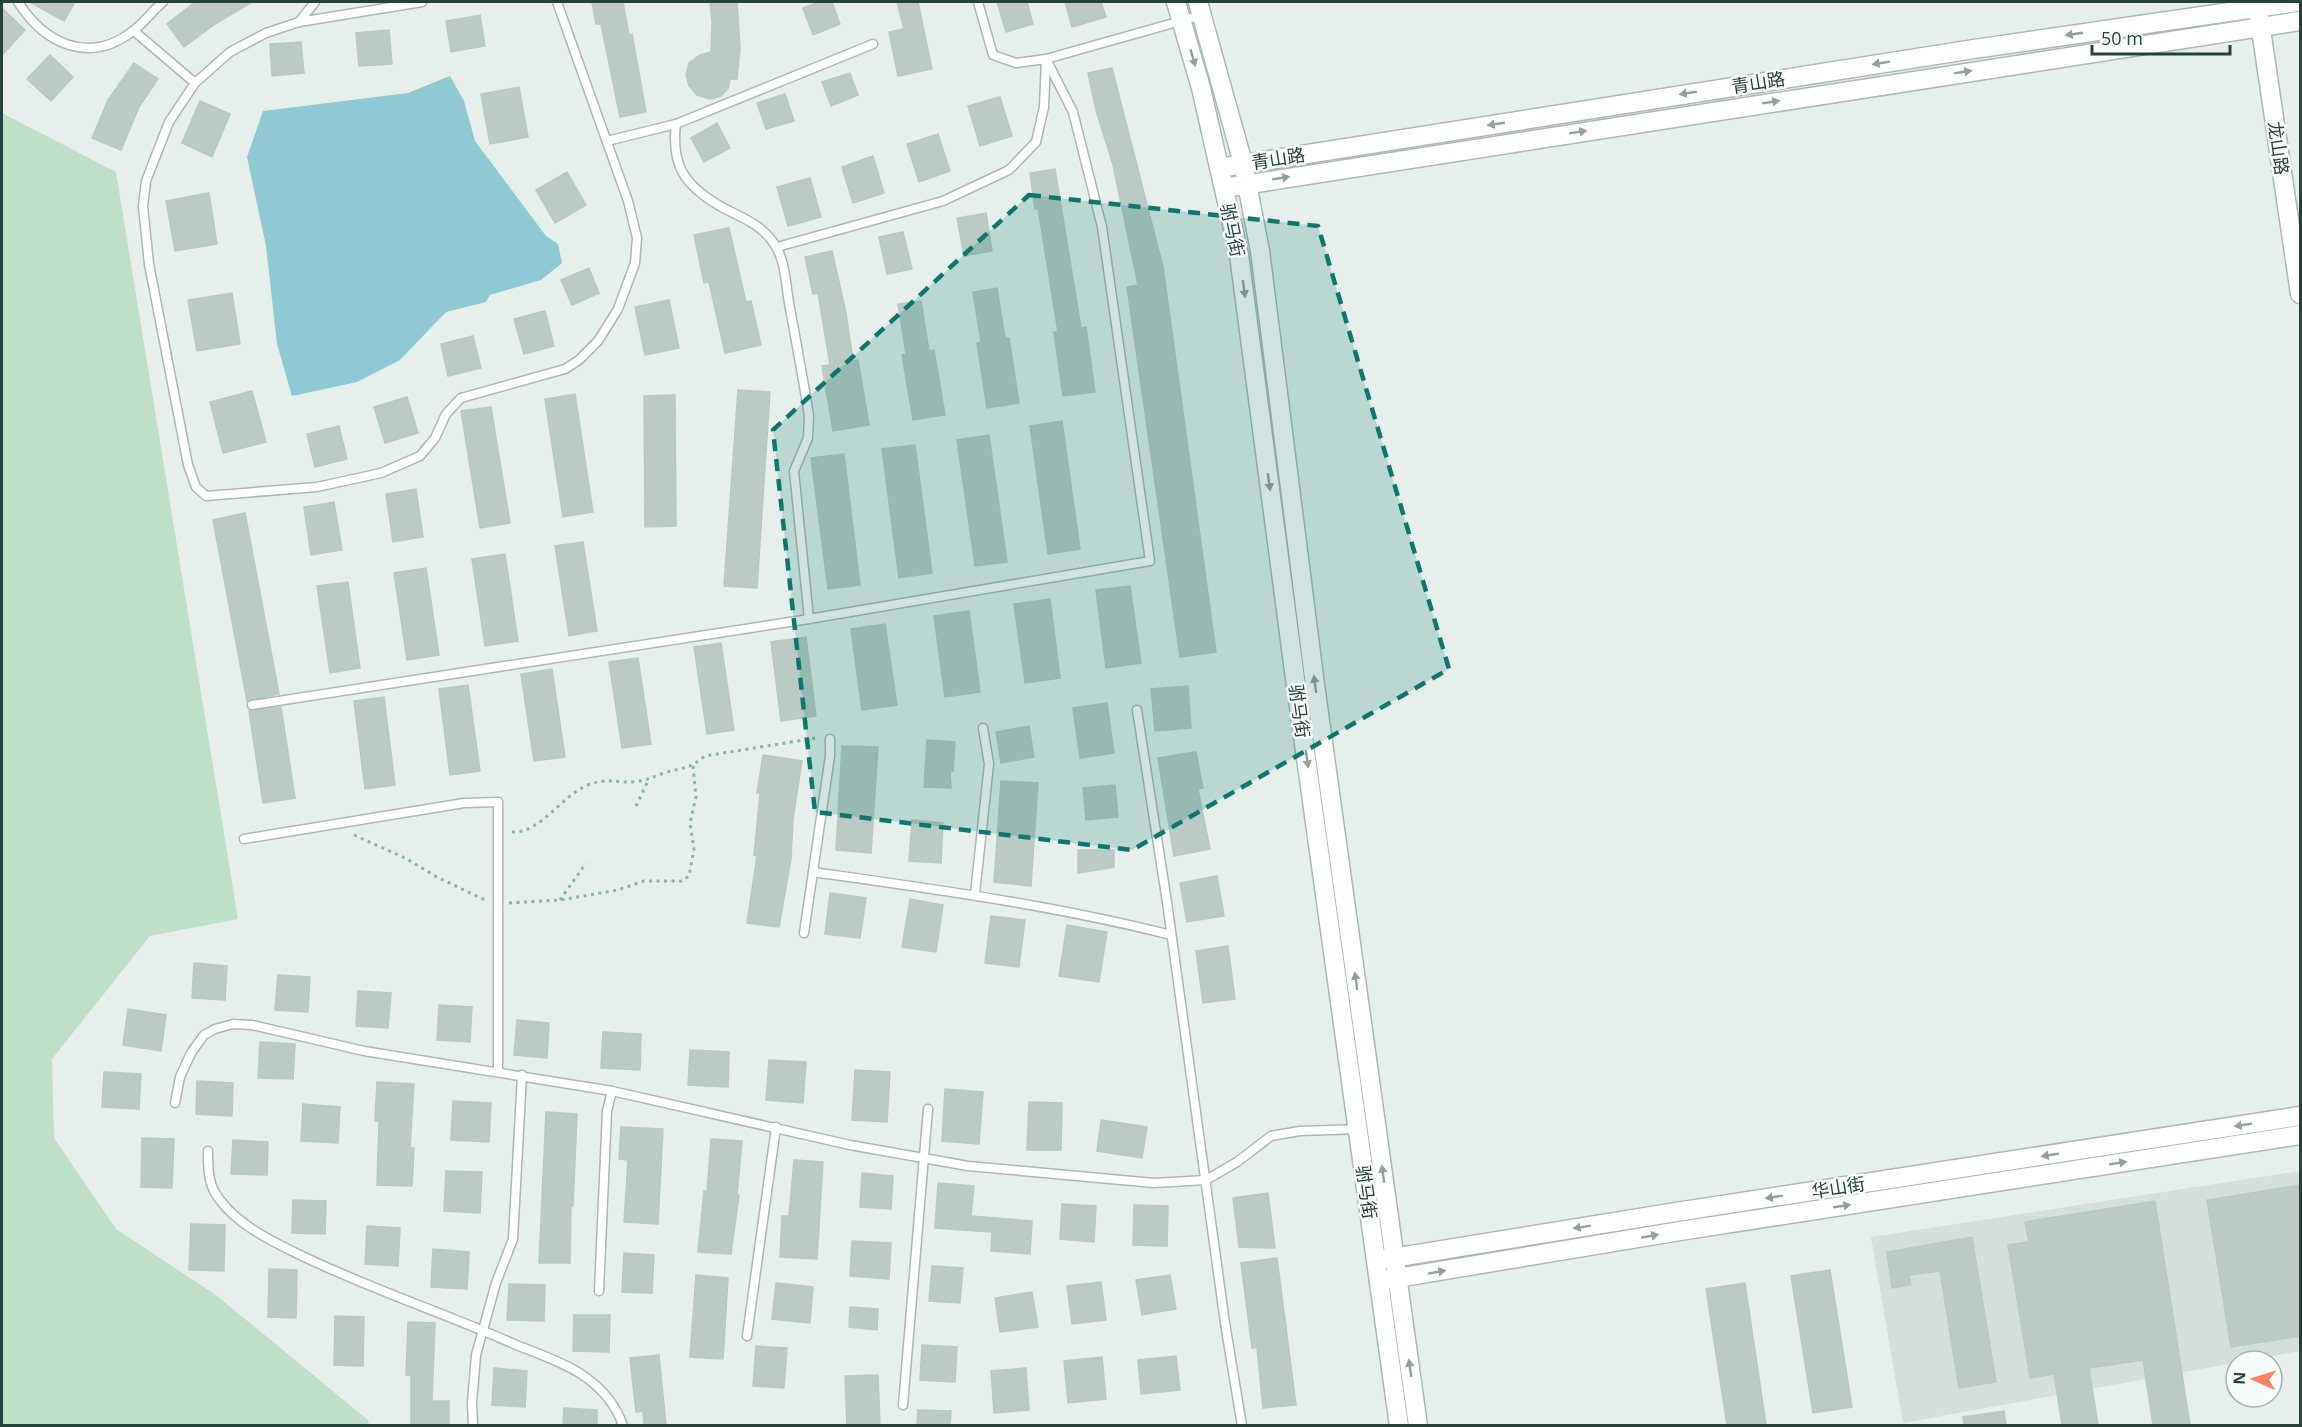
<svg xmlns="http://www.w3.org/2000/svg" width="2302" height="1427" viewBox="0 0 2302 1427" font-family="'Open Sans','Noto Sans SC',sans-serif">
<rect width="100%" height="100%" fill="#e6efeb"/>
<polygon fill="#d4dfda" points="2300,1171 2300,1351 1903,1423 1871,1237"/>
<polygon fill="#bfe0c8" points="2,113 116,172 238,919 150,936 52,1059 54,1138 116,1229 216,1295 368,1420 369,1425 2,1425"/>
<polygon fill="#8ec9d4" points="450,76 464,101 475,141 546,236 558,244 562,263 541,280 490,295 486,302 446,312 400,360 357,382 292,396 277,344 266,246 247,157 263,111 408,93"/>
<g fill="#bbcac4" stroke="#b8c9c2" stroke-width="1.5">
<polygon points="30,2 75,2 64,21"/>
<polygon points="195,2 252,2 215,24 184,47 167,24"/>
<polygon points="592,2 623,2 629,35 632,34 646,112 620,117 601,24 596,24"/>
<polygon points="710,2 737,2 740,48 737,79 730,79 728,89 721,96 710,99 697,95 689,86 686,75 689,63 700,55 711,52 712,22"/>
<polygon points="819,2 832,2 840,24 813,35 803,8"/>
<polygon points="897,2 918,2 932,69 898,76 889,32 904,29"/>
<polygon points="997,2 1027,2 1033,24 1006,32"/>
<polygon points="1065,2 1101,2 1106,17 1072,27"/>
<polygon points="2,8 25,30 2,55"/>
<polygon points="480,15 485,46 451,52 446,21"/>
<polygon points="389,30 392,64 359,66 356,33"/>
<polygon points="301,42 304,73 272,76 270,44"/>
<polygon points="50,55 73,77 51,101 27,79"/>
<polygon points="134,63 158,79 139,107 121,150 92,138 108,100"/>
<polygon points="1112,68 1163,267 1216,652 1180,657 1127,287 1138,285 1113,165 1096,110 1088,73"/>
<polygon points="850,73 858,95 831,106 822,82"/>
<polygon points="519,87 528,137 490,144 481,94"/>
<polygon points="785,94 794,121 766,129 757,103"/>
<polygon points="1000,97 1012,136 980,146 968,106"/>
<polygon points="200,101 230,114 212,157 182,143"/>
<polygon points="717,123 730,148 704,162 691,138"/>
<polygon points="938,134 950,171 919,182 907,144"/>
<polygon points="873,156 884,193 853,203 842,167"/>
<polygon points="1055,169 1081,328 1086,327 1095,392 1063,396 1054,332 1058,332 1038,208 1035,209 1030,173"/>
<polygon points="567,172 586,205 555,223 536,190"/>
<polygon points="810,178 821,217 788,226 777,187"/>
<polygon points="209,193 217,244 175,251 166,201"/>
<polygon points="986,213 992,251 964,256 957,218"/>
<polygon points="729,228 746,302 751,301 761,345 725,353 709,282 704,283 694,235"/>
<polygon points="903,232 912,269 887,274 879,237"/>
<polygon points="832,251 846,313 853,361 858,360 869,425 833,431 822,366 830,365 818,293 813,294 805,257"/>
<polygon points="589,268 599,293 572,305 561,280"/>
<polygon points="997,288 1005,338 1009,338 1019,403 987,408 977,343 981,342 973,292"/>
<polygon points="232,293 240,344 197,351 188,300"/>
<polygon points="669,300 679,348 645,355 635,307"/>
<polygon points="921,301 929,351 934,350 945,415 913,420 902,355 906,354 898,304"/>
<polygon points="545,311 554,346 524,354 514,319"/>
<polygon points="473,336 481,368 448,376 441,344"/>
<polygon points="738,390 770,392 757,588 724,586"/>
<polygon points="252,391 266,442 223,453 210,402"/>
<polygon points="575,394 593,512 563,517 545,399"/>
<polygon points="675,395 676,526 645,527 644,396"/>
<polygon points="407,397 418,433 385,443 374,407"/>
<polygon points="491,407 510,523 480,528 461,411"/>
<polygon points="1062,421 1080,549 1048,554 1030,426"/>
<polygon points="339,426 347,459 315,467 307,434"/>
<polygon points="989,435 1007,562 975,566 957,440"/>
<polygon points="915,445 932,573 899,578 882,449"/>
<polygon points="844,454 860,585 828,589 811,458"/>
<polygon points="416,489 423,537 393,542 386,494"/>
<polygon points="334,502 342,550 311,555 304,507"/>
<polygon points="245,513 279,694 247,701 213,520"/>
<polygon points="583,542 597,631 569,636 555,546"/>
<polygon points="505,554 518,641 485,646 472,559"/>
<polygon points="426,568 439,655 407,660 394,573"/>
<polygon points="348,582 360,668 330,673 317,586"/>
<polygon points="1130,586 1141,663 1106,668 1096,590"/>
<polygon points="1050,599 1060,678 1025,683 1014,604"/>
<polygon points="969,611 980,692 945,697 934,616"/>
<polygon points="885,624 897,705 862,710 851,629"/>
<polygon points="806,637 816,716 781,721 771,642"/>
<polygon points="721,643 734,730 707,734 694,647"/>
<polygon points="638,658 651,744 622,748 609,662"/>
<polygon points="552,669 565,757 534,761 521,674"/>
<polygon points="468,685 480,771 450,775 439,689"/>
<polygon points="1188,686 1191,728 1155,731 1151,689"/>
<polygon points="384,697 395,785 365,789 354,701"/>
<polygon points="1107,703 1114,753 1080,758 1073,708"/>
<polygon points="281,707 295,798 263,803 249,711"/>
<polygon points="1029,726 1034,757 1001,763 996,732"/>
<polygon points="927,740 955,742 953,771 950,772 951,788 924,787"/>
<polygon points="842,746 878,747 871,853 836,850"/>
<polygon points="1194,752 1196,752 1203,788 1198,789 1210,849 1174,856 1158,758"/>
<polygon points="763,755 802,761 793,819 791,859 779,927 747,923 757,856 754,855 760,793 757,793"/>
<polygon points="1001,781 1038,783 1031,886 994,882"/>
<polygon points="1115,785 1118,817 1086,820 1083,788"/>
<polygon points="912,820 943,823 941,863 909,861"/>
<polygon points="1078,850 1114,850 1114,867 1078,873"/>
<polygon points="1217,876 1224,916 1187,922 1180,883"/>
<polygon points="830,893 866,898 860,938 825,934"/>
<polygon points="910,899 943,905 936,952 902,947"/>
<polygon points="991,916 1025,920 1019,967 985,963"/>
<polygon points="1067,925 1107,932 1099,982 1059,976"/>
<polygon points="1228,946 1235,999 1203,1003 1196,951"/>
<polygon points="194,963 227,966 225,1000 192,998"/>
<polygon points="278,975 310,977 308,1012 275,1010"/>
<polygon points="358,991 391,993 388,1028 356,1026"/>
<polygon points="439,1005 472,1007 470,1042 437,1040"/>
<polygon points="128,1009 166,1015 161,1051 123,1045"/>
<polygon points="517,1020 549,1023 547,1058 514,1055"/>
<polygon points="603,1032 641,1034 640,1070 601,1068"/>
<polygon points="260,1042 295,1044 293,1079 258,1078"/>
<polygon points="690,1050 729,1052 728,1087 688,1085"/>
<polygon points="769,1060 806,1062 803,1103 766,1100"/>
<polygon points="855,1070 890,1072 887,1122 852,1120"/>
<polygon points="104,1072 141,1074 139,1109 102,1107"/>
<polygon points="197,1081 233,1083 232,1116 196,1114"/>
<polygon points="377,1082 414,1084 410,1148 414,1148 412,1186 377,1185 379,1121 375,1121"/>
<polygon points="945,1089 983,1092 979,1144 942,1141"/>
<polygon points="453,1101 491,1103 489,1142 451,1140"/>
<polygon points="1029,1102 1062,1103 1061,1150 1027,1150"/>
<polygon points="303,1104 340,1107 338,1143 301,1141"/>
<polygon points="546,1112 577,1114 573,1206 571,1206 570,1263 539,1263"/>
<polygon points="1101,1120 1147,1127 1142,1158 1097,1151"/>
<polygon points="621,1127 663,1129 658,1224 624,1222 628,1160 619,1159"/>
<polygon points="142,1138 174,1139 172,1188 141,1187"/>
<polygon points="711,1139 742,1141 737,1195 739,1195 731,1254 698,1252 704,1191 707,1192"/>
<polygon points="233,1140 268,1142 267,1175 231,1174"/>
<polygon points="794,1160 823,1162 817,1259 780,1257 782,1216 789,1216"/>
<polygon points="446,1171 482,1172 480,1213 444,1211"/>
<polygon points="862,1173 893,1176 891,1209 860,1207"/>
<polygon points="938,1183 974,1186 971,1216 1032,1221 1030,1254 991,1251 992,1232 935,1228"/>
<polygon points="2301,1185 2301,1336 2231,1347 2207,1200"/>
<polygon points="1268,1193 1275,1248 1239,1247 1233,1198"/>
<polygon points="293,1200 326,1201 325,1234 292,1233"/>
<polygon points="2155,1201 2190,1425 2153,1425 2143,1360 2089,1368 2098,1425 2062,1425 2054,1374 2030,1378 2008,1245 2029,1242 2025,1222"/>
<polygon points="1062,1204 1096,1206 1094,1242 1060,1239"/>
<polygon points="1134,1205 1168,1206 1167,1246 1133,1245"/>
<polygon points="191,1224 225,1225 224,1271 189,1270"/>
<polygon points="367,1226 400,1228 398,1266 365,1264"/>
<polygon points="1972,1237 1996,1382 1959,1388 1940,1271 1909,1275 1911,1285 1892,1288 1887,1252"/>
<polygon points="852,1241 891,1243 889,1279 850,1276"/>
<polygon points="433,1249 469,1252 467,1289 431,1287"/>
<polygon points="624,1253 654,1255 652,1293 622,1292"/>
<polygon points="1277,1258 1296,1405 1263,1408 1257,1347 1252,1348 1241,1263"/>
<polygon points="932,1266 963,1268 960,1303 929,1301"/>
<polygon points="269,1269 297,1270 296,1318 268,1317"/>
<polygon points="1830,1270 1852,1407 1813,1413 1791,1276"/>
<polygon points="696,1275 728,1278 723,1359 690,1357"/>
<polygon points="1170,1275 1176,1309 1142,1315 1136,1280"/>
<polygon points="1101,1282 1106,1320 1072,1324 1067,1286"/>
<polygon points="776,1283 813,1287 810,1323 772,1319"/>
<polygon points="1745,1283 1766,1425 1727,1425 1706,1289"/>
<polygon points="509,1284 545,1285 544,1321 507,1320"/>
<polygon points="1032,1292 1038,1327 1000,1332 995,1298"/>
<polygon points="850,1307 878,1309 877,1330 849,1327"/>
<polygon points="574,1315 610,1315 609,1352 573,1351"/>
<polygon points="335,1316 364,1317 363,1366 334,1365"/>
<polygon points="408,1322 435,1323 432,1401 449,1401 449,1425 411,1425 411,1375 406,1375"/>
<polygon points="922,1345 957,1347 955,1382 920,1380"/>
<polygon points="756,1346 787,1348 784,1388 753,1386"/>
<polygon points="659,1355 666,1425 644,1425 643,1411 636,1412 630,1358"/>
<polygon points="1176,1356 1180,1390 1141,1394 1138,1360"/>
<polygon points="1102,1357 1106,1399 1068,1403 1064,1361"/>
<polygon points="494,1368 527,1371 525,1407 492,1405"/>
<polygon points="1026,1368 1029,1410 994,1413 991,1371"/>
<polygon points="878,1375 880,1425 847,1425 845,1376"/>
<polygon points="564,1408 597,1410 597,1425 563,1425"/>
<polygon points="918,1410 951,1411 950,1425 917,1425"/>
<polygon points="2004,1411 2006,1425 1964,1425 1963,1417"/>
</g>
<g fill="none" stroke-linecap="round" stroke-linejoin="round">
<defs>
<g id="service">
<path d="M18,2C45,44 89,65 133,31C144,23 152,11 163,2"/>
<polyline points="422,2 299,22 266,33 230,52 195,83 169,122 146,181 143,206 149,264 188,465 196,487 206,496 317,487 381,473 420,456 435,438 446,414 461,398 565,369 579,360 598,341 618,309 635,263 637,238 628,201 557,2"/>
<polyline points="978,2 993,55 1016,63 1046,59 1202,15"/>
<polyline points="299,22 315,2"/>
<polyline points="134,31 195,83"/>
<path d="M676,124C671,165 684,185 720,206C741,218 761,223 775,245C785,260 786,285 789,303C796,341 803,378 809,416L808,438L794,471L809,619"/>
<polyline points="607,141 676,124 873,44"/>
<polyline points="777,247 943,201 1009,170 1036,142 1044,107 1046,59"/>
<polyline points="252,705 809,619 1150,561 1102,227 1073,112 1046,59"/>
<polyline points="1137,710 1167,902 1225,1323 1242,1426"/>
<polyline points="244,839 464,803 498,802 498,1071"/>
<path d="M813,872C933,889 1053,905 1171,935"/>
<polyline points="975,894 989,764 983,728"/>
<polyline points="804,933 830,756 830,739"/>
<polyline points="175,1103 180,1077 191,1053 204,1035 215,1029 233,1024 252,1025 364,1051 612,1091 850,1145 968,1166 1154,1183 1206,1180 1237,1162 1271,1136 1300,1131 1360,1129"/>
<path d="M208,1151C208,1164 208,1179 214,1191C231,1221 267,1239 296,1253C367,1288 442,1312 514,1344C536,1353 561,1361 581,1374C599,1386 616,1404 623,1426"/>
<polyline points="599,1291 607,1111 612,1091"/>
<polyline points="747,1336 776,1127"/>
<polyline points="903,1405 928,1109"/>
<polyline points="473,1426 472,1403 476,1355 496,1283 513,1239 522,1075"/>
</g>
<g id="tertiary">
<polyline points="2259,16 2300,294"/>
<polyline points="1219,168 1974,49 2298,2"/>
<polyline points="1224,188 2300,21"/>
<polyline points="1380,1260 1676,1212 2300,1116"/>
<polyline points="1379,1281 1680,1231 2300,1135"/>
</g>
<g id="secondary">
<polyline points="1176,2 1201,88 1239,255 1296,686 1399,1426"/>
<polyline points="1198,2 1243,163 1260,251 1315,685 1418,1426"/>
</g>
</defs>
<use href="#service" stroke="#a8b8b2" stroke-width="11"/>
<use href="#tertiary" stroke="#a8b8b2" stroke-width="21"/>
<use href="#secondary" stroke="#a4bbb3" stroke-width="21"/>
<g stroke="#86b3a5" stroke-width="3" stroke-dasharray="3 4.5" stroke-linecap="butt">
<polyline points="636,806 648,781"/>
<path d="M512,832C540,834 562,795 588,785C609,777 613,783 633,782C645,781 653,777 664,773C683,767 688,770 705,756L816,738"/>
<polyline points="354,835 405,858 437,877 485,900"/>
<polyline points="560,900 586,863"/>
<polyline points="509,903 560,900 618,890 644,881 682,881 689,876 694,849 690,823 696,797 693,766"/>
</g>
<use href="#service" stroke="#fff" stroke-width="8"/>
<use href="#tertiary" stroke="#fff" stroke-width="18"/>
<use href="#secondary" stroke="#fff" stroke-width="18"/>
</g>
<defs><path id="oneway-solid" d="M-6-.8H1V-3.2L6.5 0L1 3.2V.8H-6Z" transform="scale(1.5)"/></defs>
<g fill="#92a09c">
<use href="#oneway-solid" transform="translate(2074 34) rotate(172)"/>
<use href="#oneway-solid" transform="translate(1193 58) rotate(74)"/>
<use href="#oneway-solid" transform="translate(1881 63) rotate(171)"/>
<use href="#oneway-solid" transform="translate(1963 72) rotate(-9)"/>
<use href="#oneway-solid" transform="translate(1688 93) rotate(171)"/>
<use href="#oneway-solid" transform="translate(1771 102) rotate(-9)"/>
<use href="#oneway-solid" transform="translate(1496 124) rotate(171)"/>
<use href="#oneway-solid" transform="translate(1578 132) rotate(-9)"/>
<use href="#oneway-solid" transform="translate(1281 178) rotate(-9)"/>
<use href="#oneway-solid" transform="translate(1244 289) rotate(82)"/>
<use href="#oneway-solid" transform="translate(1269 482) rotate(82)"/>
<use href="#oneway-solid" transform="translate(1315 684) rotate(-98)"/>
<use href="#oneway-solid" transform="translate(1307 759) rotate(82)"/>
<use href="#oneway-solid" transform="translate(1356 981) rotate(-98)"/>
<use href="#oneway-solid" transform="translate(2243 1125) rotate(171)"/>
<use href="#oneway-solid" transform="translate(2050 1155) rotate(171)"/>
<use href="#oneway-solid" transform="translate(2118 1163) rotate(-9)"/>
<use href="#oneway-solid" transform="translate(1383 1174) rotate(-98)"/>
<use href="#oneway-solid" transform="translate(1774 1197) rotate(171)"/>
<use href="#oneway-solid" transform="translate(1842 1206) rotate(-9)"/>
<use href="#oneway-solid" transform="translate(1582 1227) rotate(171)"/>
<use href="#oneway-solid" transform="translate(1650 1236) rotate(-10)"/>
<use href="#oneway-solid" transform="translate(1437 1272) rotate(-10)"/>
<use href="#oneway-solid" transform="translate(1410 1368) rotate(-98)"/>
</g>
<path fill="#0f766e" fill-opacity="0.2" stroke="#0f766e" stroke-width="4.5" stroke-dasharray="12 8" stroke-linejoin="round" d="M1029,195L1318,226L1449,669L1132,850L815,812L773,430Z"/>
<g text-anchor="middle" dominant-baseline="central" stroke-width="5" stroke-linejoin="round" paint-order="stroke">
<g font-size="18" fill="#24423a" stroke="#f7fbf9">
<text transform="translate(1758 82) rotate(-9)">青山路</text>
<text transform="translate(2279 148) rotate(82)">龙山路</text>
<text transform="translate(1278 158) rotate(-9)">青山路</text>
<text transform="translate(1233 230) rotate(78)">驸马街</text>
<text transform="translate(1300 711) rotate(82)">驸马街</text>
<text transform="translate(1838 1187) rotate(-9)">华山街</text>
<text transform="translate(1367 1192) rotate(82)">驸马街</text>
</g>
</g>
<rect width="2302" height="1427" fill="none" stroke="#24423a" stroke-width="6"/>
<g transform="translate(2254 1379) rotate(273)"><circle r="28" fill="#f7fbf9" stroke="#a3b1ad" stroke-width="1.5"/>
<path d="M0-4.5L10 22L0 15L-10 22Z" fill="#f4845f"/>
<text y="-9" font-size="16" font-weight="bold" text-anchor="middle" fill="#24423a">N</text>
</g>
<path d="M2092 45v9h138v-9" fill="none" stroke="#24423a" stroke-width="3"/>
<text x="2101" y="45" font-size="18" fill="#24423a" stroke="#f7fbf9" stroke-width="4.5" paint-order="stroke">50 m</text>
</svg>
